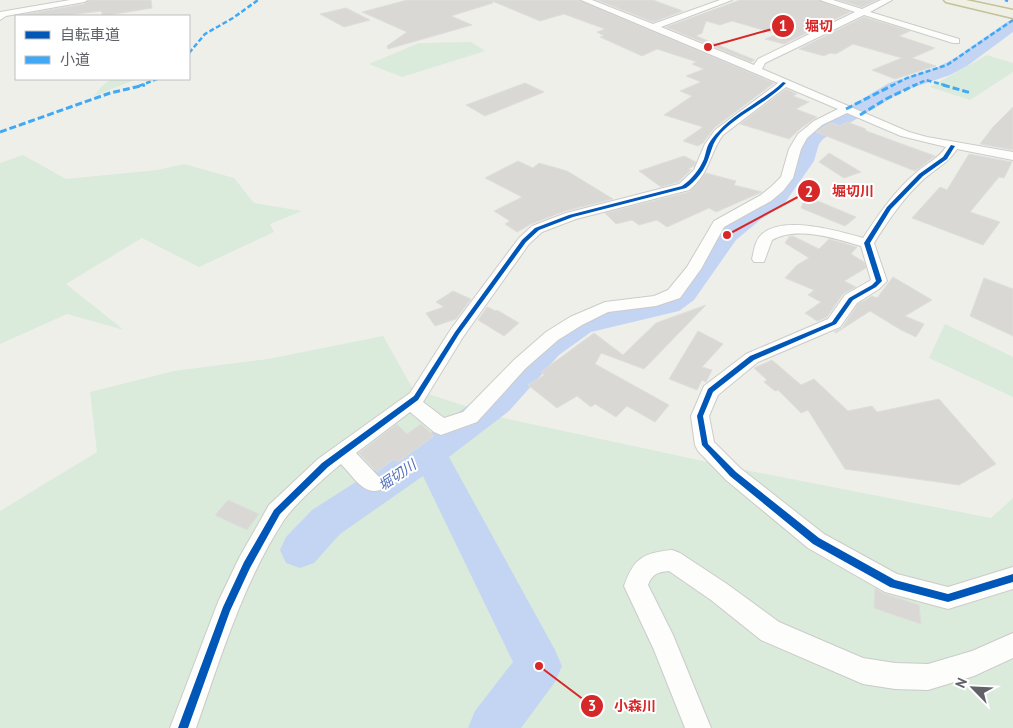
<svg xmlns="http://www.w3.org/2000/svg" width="1013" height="728" viewBox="0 0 1013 728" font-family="'PT Sans','Noto Sans JP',sans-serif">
<rect width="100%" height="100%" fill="#efefea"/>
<g fill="#daeadb">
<polygon points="471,42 485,51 402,77 369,64 419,43"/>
<polygon points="987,55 1013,63 1013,72 970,100 930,87"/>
<polygon points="111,79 137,79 94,96 101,87"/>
<polygon points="23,155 66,179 157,170 184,164 234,178 254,203 302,211 270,224 274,232 199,267 142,238 66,284 124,330 67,314 0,344 0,163"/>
<polygon points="945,324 1013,357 1013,397 929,358"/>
<polygon points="383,336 413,389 499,417 740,469 991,518 1013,498 1013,728 0,728 0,511 97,452 90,392 174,371 268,359"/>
</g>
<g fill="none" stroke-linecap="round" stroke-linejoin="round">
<polygon fill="#c4d5f4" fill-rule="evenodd" points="1013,20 1013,32 967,66 950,75 903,91 823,139 819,144 814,161 784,204 760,220 736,240 694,300 679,311 591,332 559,355 509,411 449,457 555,650 562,666 555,682 521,728 468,728 475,711 513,662 423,476 340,534 314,563 300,568 286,563 280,550 286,537 312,510 417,443 485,393 537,339 572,317 650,300 659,297 674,288 718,230 742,210 768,194 792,160 798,143 809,131 889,83 938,67 955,58 1007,22"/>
</g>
<g fill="#d9d8d5" stroke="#dededa">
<polygon points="90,0 151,0 152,8 103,16 101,11 61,16 15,16 84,4"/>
<polygon points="407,0 579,0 774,83 714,128 703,143 698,146 683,141 703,127 664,115 692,96 680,91 701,82 686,76 704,69 692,64 697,62 657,49 642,56 600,37 604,36 597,32 605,29 564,14 540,21 492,1 493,3 451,16 472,25 388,49 387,46 407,32 362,12"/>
<polygon points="597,0 653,0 683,11 653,22"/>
<polygon points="740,0 818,0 850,12 784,44 765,39 777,34 732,21 720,25 706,21 702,33 696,36 755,60 751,62 666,27"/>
<polygon points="839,0 877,0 862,7"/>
<polygon points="346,8 370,20 344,27 320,14"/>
<polygon points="864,17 910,31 899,36 935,48 912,58 936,66 895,79 872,70 902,58 853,44 836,54 830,53 824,56 799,49"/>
<polygon points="525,83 544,92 485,116 466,105"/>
<polygon points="786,89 797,94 793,96 809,102 796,109 817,117 801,128 789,139 740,124"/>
<polygon points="1013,107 1013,150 980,144 993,127"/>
<polygon points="847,122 866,129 865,130 869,132 935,156 915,171 816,132 831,123 840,126"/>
<polygon points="829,153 861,172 844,178 819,162"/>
<polygon points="969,154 1012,162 1004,178 999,177 970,212 1000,222 983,245 912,218 940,187 947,190"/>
<polygon points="684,156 696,162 694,166 688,169 691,170 678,182 661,187 639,171"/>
<polygon points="518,161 533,168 539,163 567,171 613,199 565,211 531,224 517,232 505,224 510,221 494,211 522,197 485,178"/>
<polygon points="706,173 736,181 734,185 762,192 716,212 709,208 667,227 657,220 639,225 632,220 616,224 605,213 689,192"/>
<polygon points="806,196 856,217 845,226 801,208"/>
<polygon points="793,236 819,249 829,239 857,247 851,254 864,262 866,268 844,281 856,287 843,294 827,317 820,320 817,321 805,313 821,302 808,295 814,290 785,278 797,265 809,258 785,243 789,237"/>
<polygon points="893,277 932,300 905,316 924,324 916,337 901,330 870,311 836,333 834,332 842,328 858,304 872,296 877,298"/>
<polygon points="984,278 1013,289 1013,336 970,316"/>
<polygon points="453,291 471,299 456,319 435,326 426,313 444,307 436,302"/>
<polygon points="706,305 644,369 601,353 595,364 669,405 655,422 627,406 616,417 595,404 591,407 577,396 557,408 528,385 544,375 541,372 594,333 623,355 656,323"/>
<polygon points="487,307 496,311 497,310 519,323 504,336 478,320"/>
<polygon points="698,331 723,344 702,367 712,370 706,382 702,380 697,390 669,379"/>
<polygon points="772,360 801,385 814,379 848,411 872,406 877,412 939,399 996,464 959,485 845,469 808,410 801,413 778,390 775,391 764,382 767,380 754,368"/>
<polygon points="397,424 407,434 421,424 434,436 398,462 394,459 377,472 359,453"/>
<polygon points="228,500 259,514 247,530 215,515"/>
<polygon points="875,588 885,594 919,605 921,624 874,608"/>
</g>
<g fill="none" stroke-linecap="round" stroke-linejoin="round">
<defs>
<g id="minor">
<polygon points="70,0 88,0 84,2 6,16 0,20 0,12"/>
<path d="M581,0H592L653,24L720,0H732L661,27L754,65L758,59L855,12L820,0H833L862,9L881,0H892L870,12L959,39V43H953L864,15L765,63L762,69L909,132L927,137L1013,152V160L957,149C948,163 937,168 925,178C904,197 889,219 874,243L887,281L879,289L857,303L840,327L758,362L718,395L709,416L714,442L740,468L824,534L897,574L948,587L1013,567V589L948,609L885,592L808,548L726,480L698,451L695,445L691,416L704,386L746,354L828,319L845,295L871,280L861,246C834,238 798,226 772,240L764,262H754L752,259C754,251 755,240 762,234C784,215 838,231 863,238C879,214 895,190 917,172C927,163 938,159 946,147L901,136L847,113L822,125L807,138L801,149L793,178L783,191L771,201L724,227L701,269L680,298L656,306L608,312L582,325L558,340L526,368L477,422L441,435L434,432L410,412L356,453L380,478L383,484L380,490C364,496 352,475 341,464C327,475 293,506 284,520C243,583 221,657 196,728H170L218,602L239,558L269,505L318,459L410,393L451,329L519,238L532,226L566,213L679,184L694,170L705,144L715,130L778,83ZM786,87L838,109L814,121L798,134L789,149L781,177L773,185L761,195L714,221L687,267L668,290L654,296L605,302L570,317L546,332L514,360L463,412L444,418L423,402L463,337L529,244L542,232L576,219L689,190C710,174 709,154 723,135Z"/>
<path d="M672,550L680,553L727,584L779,622L863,658L895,663L928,664L972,651L1013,633V658L974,676L928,690L895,689L863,684L761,640L711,600L669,571C658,572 652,574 648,585L673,635L711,728H685L654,650L624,586C634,558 643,553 672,550Z"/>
</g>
<polygon id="highway" points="944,0 966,0 1013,10 1013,18 946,2"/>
</defs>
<use href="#minor" stroke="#cbcbca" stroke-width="2"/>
<use href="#highway" stroke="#c4c09a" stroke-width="3"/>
<use href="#minor" fill="#fdfdfc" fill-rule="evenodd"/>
<use href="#highway" fill="#efefe4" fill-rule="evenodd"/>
<g stroke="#3fa9f5" stroke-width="2.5" stroke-dasharray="5 2.5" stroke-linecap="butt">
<polyline points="1005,0 1008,1"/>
<polyline points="189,53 205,34 233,18 258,0"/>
<polyline points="139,86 157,79"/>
<polyline points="891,86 907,78 947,65 1013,20"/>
<polyline points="913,86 926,80 948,86"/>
</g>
<g stroke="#3fa9f5" stroke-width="3" stroke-dasharray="7 3" stroke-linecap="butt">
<polyline points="943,85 971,93"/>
<polyline points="846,109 893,85"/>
<polyline points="860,115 886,99 915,85"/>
<polyline points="0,132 110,93 145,85"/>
</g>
<defs>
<g id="cycleway">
<path d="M783,82L786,83C767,103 740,113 721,133C713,142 713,146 709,157C705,170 696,181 686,188L573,217L539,230L526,242L459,334L418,400L328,467L280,514L250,568L230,611L188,728H178L223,607L244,562L274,510L322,463L414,396L455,332L522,240L535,228L569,215L682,186C692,179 699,170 704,159C705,155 706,152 707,148C709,142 714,136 718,132C736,112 763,101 783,82Z"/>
<polygon points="951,145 955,146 947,159 923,176 891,209 870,243 882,281 876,287 853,300 836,324 754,360 713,392 703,416 708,444 736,472 819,538 895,580 948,594 1013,574 1013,582 948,602 890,587 813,544 730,476 702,445 697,416 708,389 750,356 832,322 849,298 872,285 876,281 864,243 887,207 919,174 943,157"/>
</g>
</defs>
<use href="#cycleway" stroke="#fff" stroke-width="3"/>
<use href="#cycleway" fill="#0057b8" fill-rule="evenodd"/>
</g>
<g text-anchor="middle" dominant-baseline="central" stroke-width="4" stroke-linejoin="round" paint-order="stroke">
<g font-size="14" font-style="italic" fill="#5571ba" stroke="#fff">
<text transform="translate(397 475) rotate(-34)">堀切川</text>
</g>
</g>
<path fill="none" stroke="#d62828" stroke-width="2" d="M708 47L783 26M727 235L809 191M539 666L592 706"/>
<g fill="#d62828" stroke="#fff" stroke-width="2">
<circle cx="708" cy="47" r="5"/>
<circle cx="727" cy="235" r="5"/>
<circle cx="539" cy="666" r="5"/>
<circle cx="783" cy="26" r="12"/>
<circle cx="809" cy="191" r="12"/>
<circle cx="592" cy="706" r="12"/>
</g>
<g font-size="15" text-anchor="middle" font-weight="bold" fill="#fff">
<text x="783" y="31">1</text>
<text x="809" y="197">2</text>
<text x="592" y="711">3</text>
</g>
<g font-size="14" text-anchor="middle" font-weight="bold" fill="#d62828" stroke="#fff" stroke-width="4" stroke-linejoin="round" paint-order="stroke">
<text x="819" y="31">堀切</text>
<text x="853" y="196">堀切川</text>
<text x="635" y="711">小森川</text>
</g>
<rect x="15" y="15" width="175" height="65" fill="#ffffff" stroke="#bfc0c2"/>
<rect x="25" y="31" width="25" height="8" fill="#0057b8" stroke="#bfc0c2"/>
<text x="60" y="40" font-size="15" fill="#606267">自転車道</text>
<rect x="25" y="56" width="25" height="8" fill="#3fa9f5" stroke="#bfc0c2"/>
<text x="60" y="65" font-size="15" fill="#606267">小道</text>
<g transform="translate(973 688) rotate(294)" stroke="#ffffff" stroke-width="4" paint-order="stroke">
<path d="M0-4L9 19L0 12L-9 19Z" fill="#606267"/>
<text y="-8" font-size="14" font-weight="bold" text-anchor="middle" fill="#606267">N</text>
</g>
</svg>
